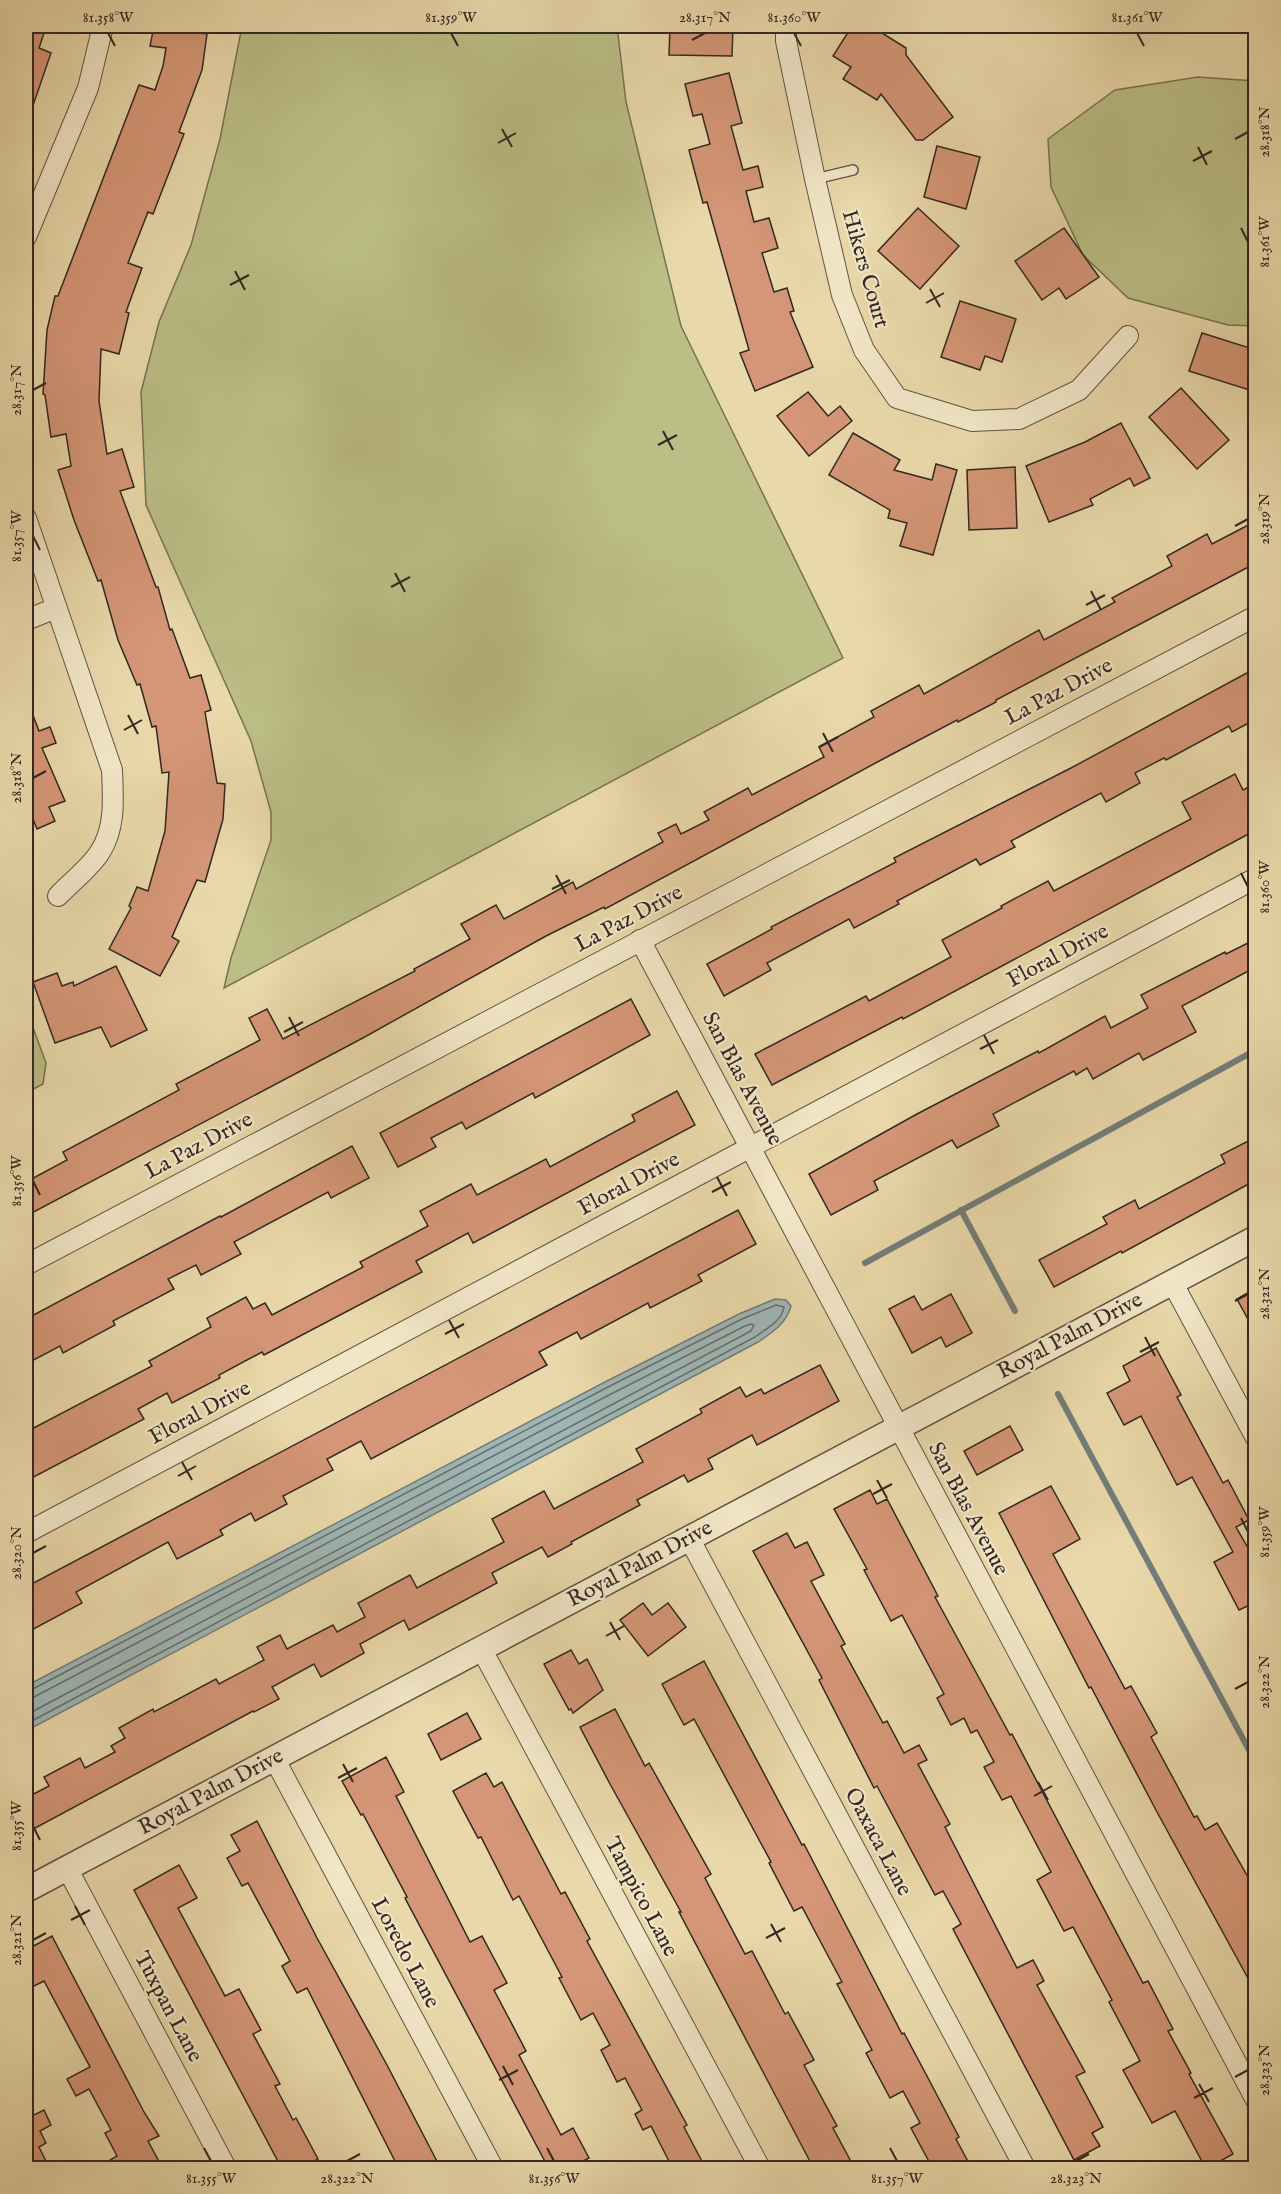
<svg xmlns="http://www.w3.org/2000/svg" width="1281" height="2194" viewBox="0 0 1281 2194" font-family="'IM FELL English',serif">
<rect width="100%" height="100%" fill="#e9d8a9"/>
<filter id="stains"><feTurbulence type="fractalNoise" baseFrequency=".00333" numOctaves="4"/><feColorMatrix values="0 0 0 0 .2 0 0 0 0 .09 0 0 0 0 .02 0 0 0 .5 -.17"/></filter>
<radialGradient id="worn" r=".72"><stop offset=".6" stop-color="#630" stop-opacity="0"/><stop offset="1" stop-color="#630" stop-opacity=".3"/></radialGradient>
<g fill="#bbbe85" stroke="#777254" stroke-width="1.5">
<polygon points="242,26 617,26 626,102 681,326 843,658 224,988 231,958 271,840 271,812 251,741 146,505 141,392 159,322 191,245 220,139"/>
<polygon points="1198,77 1255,81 1255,326 1228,325 1128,298 1083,255 1051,187 1048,139 1115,90"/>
<polygon points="26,963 30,971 27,1011 46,1063 43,1084 26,1093"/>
</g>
<path fill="#9eb6b5" stroke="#737d7a" stroke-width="1.5" d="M775,1299L786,1300L791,1306C786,1324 773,1332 758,1342L26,1731V1686L605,1382L739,1314Z"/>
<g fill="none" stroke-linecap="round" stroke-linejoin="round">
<g stroke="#686e6c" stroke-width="1.5">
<path d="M26,1691L31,1690L608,1387L742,1319L776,1305L784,1307C782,1321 766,1329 755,1337L26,1724"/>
<polyline points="26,1699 34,1697 611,1394 745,1326 751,1324 754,1325 751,1331 26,1715"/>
</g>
<g stroke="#737d7a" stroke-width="6">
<polyline points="961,1210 1015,1311"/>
<polyline points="865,1263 1256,1050"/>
<polyline points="1058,1394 1256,1763"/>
</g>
</g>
<g fill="#d49676" stroke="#332722" stroke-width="1.5">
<polygon points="154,26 207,34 202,70 179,132 184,134 153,214 148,212 128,263 142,268 126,312 129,313 119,354 101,349 99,401 107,454 122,449 134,487 120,491 156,587 158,587 170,630 172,629 190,678 201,675 211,710 205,712 217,783 225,784 223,819 205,882 197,880 172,937 179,941 160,976 109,949 131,908 129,906 137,887 148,891 165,831 169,772 162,773 156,726 152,727 140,684 137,685 118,640 101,580 98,581 74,520 58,470 71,466 66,434 51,437 45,395 43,394 47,330 55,296 58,296 139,85 155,90 163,66 166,48 150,46"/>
<polygon points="670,26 733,26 732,56 669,55"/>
<polygon points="852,26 871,26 906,48 906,55 953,117 923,140 916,140 881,94 877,100 843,79 851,67 833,56"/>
<polygon points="26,27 44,33 39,48 51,53 28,120 26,119"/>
<polygon points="729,73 742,123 731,126 743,170 758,166 763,187 746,191 754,222 769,218 778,248 762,253 774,292 787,288 794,311 790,312 813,367 755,391 740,353 749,350 707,202 703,203 689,150 710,144 702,114 693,116 685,84"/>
<polygon points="937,146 980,157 966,209 924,197"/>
<polygon points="918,208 959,246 920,289 878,251"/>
<polygon points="1064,228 1099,277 1066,299 1059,288 1042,300 1015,261"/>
<polygon points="960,301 1016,319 1002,362 985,356 980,370 941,357"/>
<polygon points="1202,333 1256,350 1256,392 1189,371"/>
<polygon points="1181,388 1229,440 1197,469 1149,417"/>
<polygon points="808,392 828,416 840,406 852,421 809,456 777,416"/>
<polygon points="1121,423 1150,478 1134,486 1130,478 1090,499 1093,505 1049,522 1026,466 1085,442"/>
<polygon points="853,433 900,460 894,470 932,480 936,464 957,470 933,555 900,546 907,523 888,518 890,510 829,475"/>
<polygon points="1015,467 1017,528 969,530 967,470"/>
<polygon points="1256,521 1256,563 996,700 996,702 958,722 957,720 883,759 605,909 604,907 546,936 361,1039 26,1216 26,1182 67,1160 63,1152 179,1090 176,1084 260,1040 249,1018 267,1009 283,1039 415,971 414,969 470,939 461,924 496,905 504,919 573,882 576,889 663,842 658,833 676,824 681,834 709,820 704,812 748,788 752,795 824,757 819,747 874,717 871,711 919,685 924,694 1039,630 1044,640 1115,602 1112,598 1172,566 1167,556 1207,534 1212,544"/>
<polygon points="1256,668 1256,719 1232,732 1229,726 1166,760 1164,758 1135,773 1140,783 1106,802 1101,793 1011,841 1015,847 980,865 976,859 897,901 899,904 854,928 849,919 767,963 771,970 724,996 707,964 772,929 771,927 896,862 894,858 1071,768"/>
<polygon points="27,700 39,731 50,727 56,743 42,748 65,801 49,807 55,821 37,829 26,802 26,701"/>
<polygon points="1235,774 1243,790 1256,783 1256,830 903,1019 902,1017 772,1085 755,1054 866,996 869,1001 951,957 942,940 1002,908 1001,906 1048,881 1054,891 1191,819 1182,802"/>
<polygon points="1256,939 1256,967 1182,1006 1196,1032 1143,1060 1139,1053 1093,1079 1087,1068 1076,1075 1074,1071 993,1114 999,1126 957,1148 952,1140 874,1181 878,1190 831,1215 809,1174 917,1114 1038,1051 1039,1053 1105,1016 1111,1028 1148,1008 1141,995 1225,952 1226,954"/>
<polygon points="116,966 147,1030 111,1047 101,1027 55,1043 33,982 57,973 62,986 73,982 74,986"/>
<polygon points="631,999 650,1035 535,1098 533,1093 466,1129 462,1122 431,1138 436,1147 398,1167 380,1133"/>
<polygon points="677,1091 695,1125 473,1243 468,1233 416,1261 422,1272 264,1355 262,1352 219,1375 220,1378 172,1403 167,1393 138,1409 144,1419 26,1481 26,1432 152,1366 149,1361 211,1327 207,1318 246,1297 253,1309 265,1303 272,1315 363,1267 360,1262 428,1226 420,1211 471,1184 477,1195 546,1159 550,1167 635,1121 632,1115"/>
<polygon points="1256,1137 1256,1180 1122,1253 1121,1251 1054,1287 1039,1260 1107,1224 1103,1217 1135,1200 1139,1209 1225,1163 1221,1155"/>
<polygon points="352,1146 369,1178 331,1198 328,1192 234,1242 241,1254 201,1275 196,1265 168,1279 174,1289 113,1321 115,1325 63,1353 60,1346 26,1364 26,1319 220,1216 221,1217"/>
<polygon points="738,1210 756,1244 698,1275 702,1281 650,1308 648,1303 581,1339 577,1332 539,1352 547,1365 371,1459 361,1441 327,1459 333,1470 283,1496 287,1504 255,1521 251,1513 220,1530 223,1535 177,1559 168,1542 76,1592 82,1603 26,1633 26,1587"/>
<polygon points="1256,1288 1256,1334 1237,1299"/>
<polygon points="951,1294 972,1333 946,1347 941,1337 912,1353 889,1309 914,1296 922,1310"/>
<polygon points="1156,1348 1181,1395 1177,1397 1223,1483 1228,1480 1249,1520 1236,1527 1256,1562 1256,1602 1239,1610 1214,1562 1233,1552 1192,1477 1177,1485 1141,1416 1124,1425 1107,1393 1130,1381 1123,1366"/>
<polygon points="820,1365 839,1401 757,1445 752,1435 708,1459 713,1469 688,1482 684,1475 637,1500 640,1505 571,1542 572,1544 548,1557 542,1547 492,1573 497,1583 409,1630 404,1620 360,1644 364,1653 321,1677 314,1664 272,1687 279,1699 254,1712 253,1711 26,1833 26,1798 49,1786 44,1777 80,1758 85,1768 115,1752 111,1746 125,1738 119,1728 153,1709 154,1712 216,1679 219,1684 264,1660 257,1647 280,1635 287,1649 333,1625 337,1632 365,1617 358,1603 410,1575 417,1588 504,1542 492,1519 544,1491 554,1509 643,1462 636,1449 702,1413 700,1409 740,1387 746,1397 761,1389 764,1394"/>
<polygon points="1010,1426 1023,1450 977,1475 964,1451"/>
<polygon points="1051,1486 1080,1539 1053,1554 1125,1689 1131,1686 1157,1733 1151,1737 1194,1817 1197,1816 1205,1830 1217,1823 1256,1891 1256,1993 1157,1812 1091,1687 1089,1688 999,1513"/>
<polygon points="870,1490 877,1504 887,1499 938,1596 935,1597 978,1676 1010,1735 1012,1734 1143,1983 1148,1981 1173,2029 1168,2031 1191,2073 1189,2074 1233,2154 1206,2169 1175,2111 1152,2123 1123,2070 1140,2061 1109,2002 1112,2000 1073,1927 1064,1931 1037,1880 1051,1872 1011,1796 1002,1800 984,1767 994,1762 977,1730 971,1733 964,1718 951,1725 937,1698 944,1694 902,1615 891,1621 864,1570 867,1569 834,1509"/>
<polygon points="787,1533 795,1548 807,1542 824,1575 811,1581 845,1644 841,1646 883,1723 887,1721 904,1753 919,1745 927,1760 918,1764 950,1824 945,1827 1017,1968 1033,1960 1044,1981 1037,1985 1085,2072 1076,2076 1103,2127 1092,2133 1100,2146 1074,2160 953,1929 961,1924 943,1891 935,1895 877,1786 874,1788 819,1680 822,1678 753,1551"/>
<polygon points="643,1603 652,1615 668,1603 686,1627 648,1656 620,1620"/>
<polygon points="571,1650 579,1664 587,1659 603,1690 573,1713 571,1709 569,1710 544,1664"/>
<polygon points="704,1661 802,1845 804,1844 902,2034 904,2033 928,2078 959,2137 956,2139 972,2169 933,2169 911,2128 920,2123 903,2091 890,2098 866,2053 872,2050 837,1984 842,1982 802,1907 794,1911 769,1863 771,1862 694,1719 684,1725 662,1684"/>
<polygon points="615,1709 645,1766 649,1763 711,1874 705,1878 745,1954 752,1951 785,2014 788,2012 814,2060 804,2065 837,2126 833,2128 855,2169 814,2169 679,1912 681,1912 610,1784 580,1727"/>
<polygon points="467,1713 481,1739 441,1760 428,1734"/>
<polygon points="386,1757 404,1792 396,1796 470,1942 482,1936 507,1983 494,1990 526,2051 519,2055 561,2135 573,2128 589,2158 569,2169 549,2169 405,1898 407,1897 363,1814 361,1815 342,1781"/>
<polygon points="486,1773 494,1787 502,1782 561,1894 565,1892 590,1939 587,1941 687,2125 684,2127 706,2169 673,2169 651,2126 643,2130 635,2114 642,2110 625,2078 617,2082 601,2050 610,2045 593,2013 581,2020 559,1978 562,1977 519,1896 513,1900 481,1837 478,1838 453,1791"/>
<polygon points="257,1821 317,1938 387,2065 441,2169 399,2169 307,1988 297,1993 282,1966 290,1961 248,1883 242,1886 227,1858 240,1851 231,1835"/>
<polygon points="179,1865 197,1898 178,1908 225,1996 239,1989 261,2030 253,2034 280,2084 275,2086 293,2120 296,2118 318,2159 301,2169 282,2169 134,1890"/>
<polygon points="52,1936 144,2112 159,2136 148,2141 163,2169 95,2169 117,2156 105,2133 111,2130 89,2089 76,2096 67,2079 90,2067 44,1981 26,1990 26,1950"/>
<polygon points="26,2104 32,2116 44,2110 51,2125 40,2131 46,2143 39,2147 50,2169 26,2169"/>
</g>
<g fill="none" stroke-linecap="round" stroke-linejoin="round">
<defs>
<polyline id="service" points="815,179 853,170"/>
<g id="minor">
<polyline points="786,26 786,41 815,179 842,295 864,350 897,398 972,421 1019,419 1079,390 1128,336"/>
<polyline points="26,237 88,88 103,26"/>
<path d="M26,518L112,770C113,798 116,827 100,852C91,867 70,883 58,896"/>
<polyline points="26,620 56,608"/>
<polyline points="640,940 1256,2100"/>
<polyline points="26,1265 1256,616"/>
<polyline points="1172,1282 1256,1438"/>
<polyline points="26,1533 1256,878"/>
<polyline points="689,1538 1025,2168"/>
<polyline points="481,1648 760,2168"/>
<polyline points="275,1760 493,2168"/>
<polyline points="67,1868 226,2168"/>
</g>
<polyline id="tertiary" points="26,1890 1256,1238"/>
</defs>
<use href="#service" stroke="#605344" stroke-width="12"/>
<use href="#minor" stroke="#605344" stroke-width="22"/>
<use href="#tertiary" stroke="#605344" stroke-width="27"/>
<use href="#service" stroke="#f1e6c7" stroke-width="9"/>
<use href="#minor" stroke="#f1e6c7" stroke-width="20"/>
<use href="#tertiary" stroke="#f1e6c7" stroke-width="24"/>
</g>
<path fill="none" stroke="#332722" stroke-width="2" d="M108,33L115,46M451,33L458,46M794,33L801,46M1137,33L1144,46M692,40L705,33M502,129L512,147M1235,139L1248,132M498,143L516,133M1198,147L1207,165M1193,161L1212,151M1241,228L1248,242M235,271L245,290M230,285L249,275M930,289L940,307M926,303L944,293M33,390L46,383M663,431L673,450M658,445L677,435M1235,526L1248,519M33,536L40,550M395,573L405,592M391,587L410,577M1091,591L1101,610M1086,605L1105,595M128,715L138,734M124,730L142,720M823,733L833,752M819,747L838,737M33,778L46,771M1241,873L1248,887M556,875L566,894M552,889L570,880M289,1017L299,1036M284,1032L303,1022M984,1035L994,1054M980,1049L998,1040M717,1177L727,1196M33,1181L40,1195M712,1192L731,1182M1235,1301L1248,1294M449,1320L459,1338M445,1334L464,1324M1145,1337L1155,1356M1140,1352L1159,1342M182,1462L192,1480M178,1476L196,1466M877,1480L887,1498M873,1494L892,1484M1241,1518L1248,1532M33,1553L46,1546M610,1622L620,1640M606,1636L624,1626M1235,1689L1248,1682M343,1764L353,1782M338,1778L357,1768M1038,1782L1048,1800M1034,1796L1052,1786M33,1826L40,1840M75,1906L85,1925M71,1920L90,1910M771,1924L781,1942M766,1938L785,1928M33,1940L46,1933M503,2066L513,2085M1235,2077L1248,2070M499,2080L518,2070M1199,2084L1209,2102M1194,2098L1213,2088M204,2148L211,2161M547,2148L554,2161M890,2148L897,2161M347,2161L360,2154M1076,2161L1089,2154"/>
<g text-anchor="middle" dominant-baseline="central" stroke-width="4.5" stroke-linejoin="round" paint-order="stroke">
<g font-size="22" fill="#332722" stroke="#f1e6c7">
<text transform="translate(865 269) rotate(74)">Hikers Court</text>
<text transform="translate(1059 692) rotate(-28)">La Paz Drive</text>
<text transform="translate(629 919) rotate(-28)">La Paz Drive</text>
<text transform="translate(1058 956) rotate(-28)">Floral Drive</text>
<text transform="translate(742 1079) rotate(62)">San Blas Avenue</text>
<text transform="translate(199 1146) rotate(-28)">La Paz Drive</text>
<text transform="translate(629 1184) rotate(-28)">Floral Drive</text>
<text transform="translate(1070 1336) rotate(-28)">Royal Palm Drive</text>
<text transform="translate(200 1413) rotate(-28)">Floral Drive</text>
<text transform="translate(968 1509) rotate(62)">San Blas Avenue</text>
<text transform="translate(640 1564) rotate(-28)">Royal Palm Drive</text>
<text transform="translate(211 1792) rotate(-28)">Royal Palm Drive</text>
<text transform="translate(878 1842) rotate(62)">Oaxaca Lane</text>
<text transform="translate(641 1897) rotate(62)">Tampico Lane</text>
<text transform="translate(405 1953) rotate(62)">Loredo Lane</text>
<text transform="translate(168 2007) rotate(62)">Tuxpan Lane</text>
</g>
</g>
<rect width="1281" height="2194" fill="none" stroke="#e9d8a9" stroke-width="66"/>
<rect x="33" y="33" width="1215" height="2128" fill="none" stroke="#332722" stroke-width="2"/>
<g font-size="15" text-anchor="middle" fill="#332722">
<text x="108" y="22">81.358°W</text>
<text x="451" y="22">81.359°W</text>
<text x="705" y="22">28.317°N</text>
<text x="794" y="22">81.360°W</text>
<text x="1137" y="22">81.361°W</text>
<text transform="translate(1264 132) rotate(-90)" y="5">28.318°N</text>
<text transform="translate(1264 242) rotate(-90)" y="5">81.361°W</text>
<text transform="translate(16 390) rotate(-90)" y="5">28.317°N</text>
<text transform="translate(1264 519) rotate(-90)" y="5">28.319°N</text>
<text transform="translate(16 536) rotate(-90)" y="5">81.357°W</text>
<text transform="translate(16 778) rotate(-90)" y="5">28.318°N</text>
<text transform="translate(1264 887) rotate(-90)" y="5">81.360°W</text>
<text transform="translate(16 1181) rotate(-90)" y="5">81.356°W</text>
<text transform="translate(1264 1294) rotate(-90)" y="5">28.321°N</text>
<text transform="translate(1264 1532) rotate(-90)" y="5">81.359°W</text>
<text transform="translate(16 1553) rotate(-90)" y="5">28.320°N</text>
<text transform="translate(1264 1682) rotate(-90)" y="5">28.322°N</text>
<text transform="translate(16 1826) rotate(-90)" y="5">81.355°W</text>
<text transform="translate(16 1940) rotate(-90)" y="5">28.321°N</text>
<text transform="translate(1264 2070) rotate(-90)" y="5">28.323°N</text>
<text x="211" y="2183">81.355°W</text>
<text x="347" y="2183">28.322°N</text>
<text x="554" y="2183">81.356°W</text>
<text x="897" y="2183">81.357°W</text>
<text x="1076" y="2183">28.323°N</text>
</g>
<rect width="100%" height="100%" filter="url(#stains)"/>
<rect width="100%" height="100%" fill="url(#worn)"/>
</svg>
